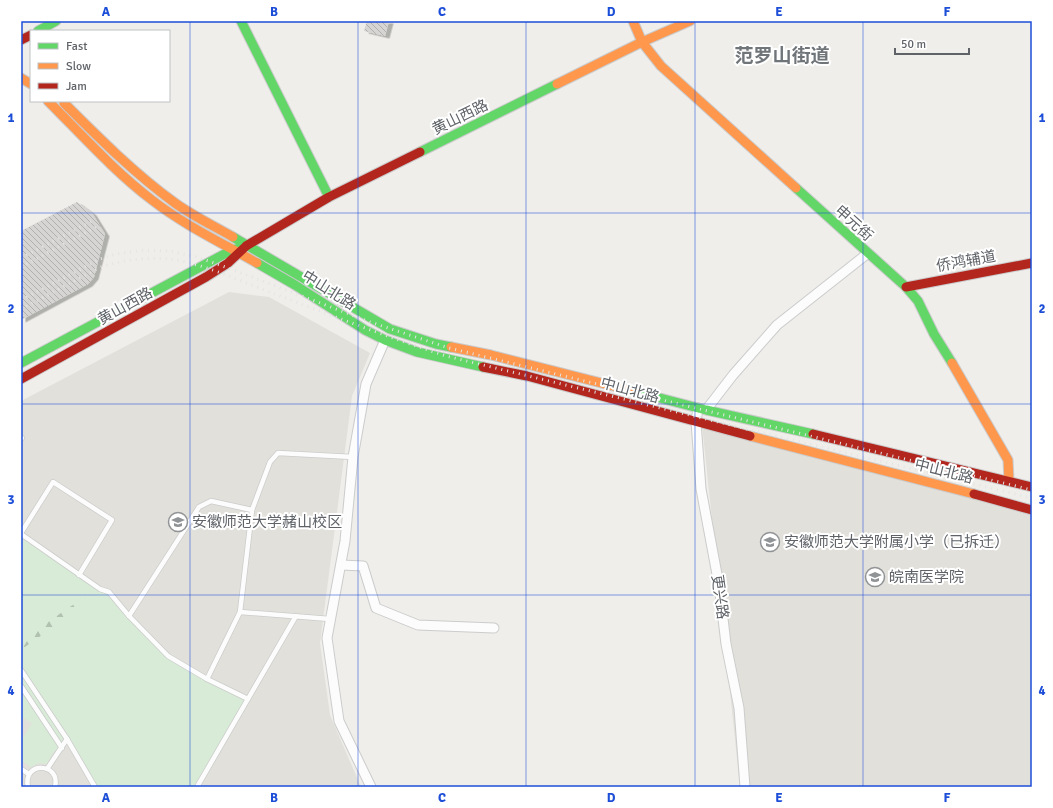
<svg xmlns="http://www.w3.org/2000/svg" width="1053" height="808" viewBox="0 0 1053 808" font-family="Signika,'Noto Sans SC',sans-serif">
<defs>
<pattern id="forest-firs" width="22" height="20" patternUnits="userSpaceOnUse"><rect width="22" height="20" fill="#d8ebd6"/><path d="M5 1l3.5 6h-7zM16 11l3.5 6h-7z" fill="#b2c2b1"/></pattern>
<pattern id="building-back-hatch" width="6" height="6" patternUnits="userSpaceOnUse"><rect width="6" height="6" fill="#d6d5d3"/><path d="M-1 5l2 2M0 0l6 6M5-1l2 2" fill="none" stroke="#b1b0af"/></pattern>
<filter id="shadow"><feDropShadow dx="4.5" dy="2.5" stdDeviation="0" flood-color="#0004"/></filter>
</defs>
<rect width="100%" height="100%" fill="#efeeea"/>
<g fill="#e2e0da">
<polygon points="229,292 269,297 370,353 352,396 320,643 330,715 361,787 21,787 21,401"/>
<polygon points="702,424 1032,511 1032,787 740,787"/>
</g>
<polygon fill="#d8ebd6" points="21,537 100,589 109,592 168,656 248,699 197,787 95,787 67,740 53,753 47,764 39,763 31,767 21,760 21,741 32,723 21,717"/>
<polygon fill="url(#forest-firs)" points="95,590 99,595 22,649 21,647 21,640"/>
<g fill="url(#building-back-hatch)" filter="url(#shadow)">
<polygon points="367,21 389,21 385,36 364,31"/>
<polygon points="77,202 92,213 105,234 94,277 88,284 21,320 21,231"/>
</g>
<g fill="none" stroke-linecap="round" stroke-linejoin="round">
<defs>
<g id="lane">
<polyline points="21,439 22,438"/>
<polyline points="21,533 53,482 112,520 79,575"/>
<polyline points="21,534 100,589 109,592 129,616 168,656 207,679 248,699"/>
<polyline points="240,612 330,619"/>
<polyline points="129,616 199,507 211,501 252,510 270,462 278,453 353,457"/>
<polyline points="21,670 67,739 95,787"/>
<polyline points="207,679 240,612 252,510"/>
<polyline points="21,686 62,748"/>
<polyline points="21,769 29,774"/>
<polyline points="47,769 67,739"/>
<path d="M28,787C22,761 61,762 55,787"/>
<polyline points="197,787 296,616"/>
</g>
<g id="street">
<polyline points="698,408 696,422 701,489 719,585 726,644 739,708 745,787"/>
<polyline points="706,410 733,375 777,325 867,254"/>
<polyline points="341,565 363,566 376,608 418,625 494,628"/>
<polyline points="371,787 339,721 327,638 345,541 353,457 366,384 385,340"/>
</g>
<g id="fast">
<polyline points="241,21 329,197"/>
<polyline points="38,31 56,21"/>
<polyline points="420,152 557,84"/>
<polyline points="796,188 906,287 918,301 934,334 952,363"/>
<polyline points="233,237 390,329 436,344 451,347"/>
<polyline points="257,263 295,285 365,330 385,340 417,352 483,367"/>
<polyline points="21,363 232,250 239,248"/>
<polyline points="633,391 706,410 813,434"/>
</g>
<g id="slow">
<polyline points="633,21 642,42 661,66 796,188"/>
<polyline points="21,78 31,84"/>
<polyline points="557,84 642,42 690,21"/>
<path d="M48,101C82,135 114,171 152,200C184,225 222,243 257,263"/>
<path d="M64,103C99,138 135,174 175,203C193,216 214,226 233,237"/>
<polyline points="451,347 491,355 633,391"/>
<polyline points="952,363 1008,460 1009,480"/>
<polyline points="750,436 974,494"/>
</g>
<g id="jam">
<polyline points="21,40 31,35"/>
<polyline points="246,246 329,197 420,152"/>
<polyline points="906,287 1032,263"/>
<polyline points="483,367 527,376 750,436"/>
<polyline points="21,379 206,277 228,263 244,248"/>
<polyline points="813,434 1032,487"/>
<polyline points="974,494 1032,510"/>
</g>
</defs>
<use href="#lane" stroke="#cbcccc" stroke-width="6"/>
<use href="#street" stroke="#cbcccc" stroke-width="11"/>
<use href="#fast" stroke="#cacacb" stroke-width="11"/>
<use href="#slow" stroke="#cacacb" stroke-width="11"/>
<use href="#jam" stroke="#cacacb" stroke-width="11"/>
<use href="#lane" stroke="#fdfcfc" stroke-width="4.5"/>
<use href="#street" stroke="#fdfcfc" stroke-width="9"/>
<use href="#fast" stroke="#63d668" stroke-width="9"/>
<use href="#slow" stroke="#ff974d" stroke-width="9"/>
<use href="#jam" stroke="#b3261e" stroke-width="9"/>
<g stroke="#e4e4e4" stroke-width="3" stroke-dasharray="1 5" stroke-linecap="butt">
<polyline points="21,258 92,221"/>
<polyline points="21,267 96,227"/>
<polyline points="21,300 100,259 116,254 144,250 170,251 197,257 231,269 370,322 449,348 1032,490"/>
<path d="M21,309L103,266C125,260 146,257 169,259C203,263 242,282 275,294C332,316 388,337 446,356L1032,498"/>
</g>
</g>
<path fill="none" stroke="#1d4ed8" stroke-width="1" stroke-opacity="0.55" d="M190,21V787M358,21V787M526,21V787M695,21V787M863,21V787M21,213H1032M21,404H1032M21,595H1032"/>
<defs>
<symbol id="university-ring" viewBox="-11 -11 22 22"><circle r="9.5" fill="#fff" stroke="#919496" stroke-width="1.5"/><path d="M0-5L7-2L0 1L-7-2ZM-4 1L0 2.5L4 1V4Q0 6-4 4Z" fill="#919496"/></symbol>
<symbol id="school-ring" viewBox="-11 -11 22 22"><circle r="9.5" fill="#fff" stroke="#919496" stroke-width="1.5"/><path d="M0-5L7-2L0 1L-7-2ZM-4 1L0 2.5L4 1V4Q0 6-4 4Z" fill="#919496"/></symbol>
</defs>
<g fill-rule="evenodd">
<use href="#university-ring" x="167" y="511" width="22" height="22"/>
<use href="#school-ring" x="759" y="531" width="22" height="22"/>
<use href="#university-ring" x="864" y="566" width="22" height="22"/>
</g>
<g text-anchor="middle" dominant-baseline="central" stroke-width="4" stroke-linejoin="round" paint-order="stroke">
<g font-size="15" fill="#5f6368" stroke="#fff">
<text transform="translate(460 117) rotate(-26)">黄山西路</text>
<text transform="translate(854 223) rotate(42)">申元街</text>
<text transform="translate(966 261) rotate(-10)">侨鸿辅道</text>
<text transform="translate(329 290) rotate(32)">中山北路</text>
<text transform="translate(125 306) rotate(-29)">黄山西路</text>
<text transform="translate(630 390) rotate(15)">中山北路</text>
<text transform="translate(944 471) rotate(14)">中山北路</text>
<text transform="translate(720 597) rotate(82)">更兴路</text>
</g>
<g font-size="15" fill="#5f6368" stroke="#fff" text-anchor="start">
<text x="192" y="522">安徽师范大学赭山校区</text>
<text x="784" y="542">安徽师范大学附属小学（已拆迁）</text>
<text x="889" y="577">皖南医学院</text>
</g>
<g font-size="19" font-weight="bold" fill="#70757a" stroke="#fff">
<text x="782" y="56">范罗山街道</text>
</g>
</g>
<rect width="1053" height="808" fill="none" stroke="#ffffff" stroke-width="44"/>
<rect x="30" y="30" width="140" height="72" fill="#ffffff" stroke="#bfc1c3"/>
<rect x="38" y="43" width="20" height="6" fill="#63d668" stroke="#bfc1c3"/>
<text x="66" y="50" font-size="12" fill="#5f6368">Fast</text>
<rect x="38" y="63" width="20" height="6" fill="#ff974d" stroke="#bfc1c3"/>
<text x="66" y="70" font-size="12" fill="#5f6368">Slow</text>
<rect x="38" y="83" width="20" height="6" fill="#b3261e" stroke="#bfc1c3"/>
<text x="66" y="90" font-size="12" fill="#5f6368">Jam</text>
<path d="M895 48v6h74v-6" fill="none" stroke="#5f6368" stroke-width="2"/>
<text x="901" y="48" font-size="12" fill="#5f6368" stroke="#ffffff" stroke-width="3" paint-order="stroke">50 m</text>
<rect x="22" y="22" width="1009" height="764" fill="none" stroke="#1d4ed8" stroke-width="1.5"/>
<g font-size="13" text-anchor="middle" font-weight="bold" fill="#1d4ed8">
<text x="106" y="16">A</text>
<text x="274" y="16">B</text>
<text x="442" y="16">C</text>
<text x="611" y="16">D</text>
<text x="779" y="16">E</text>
<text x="947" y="16">F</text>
<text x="11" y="122">1</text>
<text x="1042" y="122">1</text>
<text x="11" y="313">2</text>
<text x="1042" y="313">2</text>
<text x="11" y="504">3</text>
<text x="1042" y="504">3</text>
<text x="11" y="695">4</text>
<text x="1042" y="695">4</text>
<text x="106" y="802">A</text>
<text x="274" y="802">B</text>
<text x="442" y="802">C</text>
<text x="611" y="802">D</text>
<text x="779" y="802">E</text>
<text x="947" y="802">F</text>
</g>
</svg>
